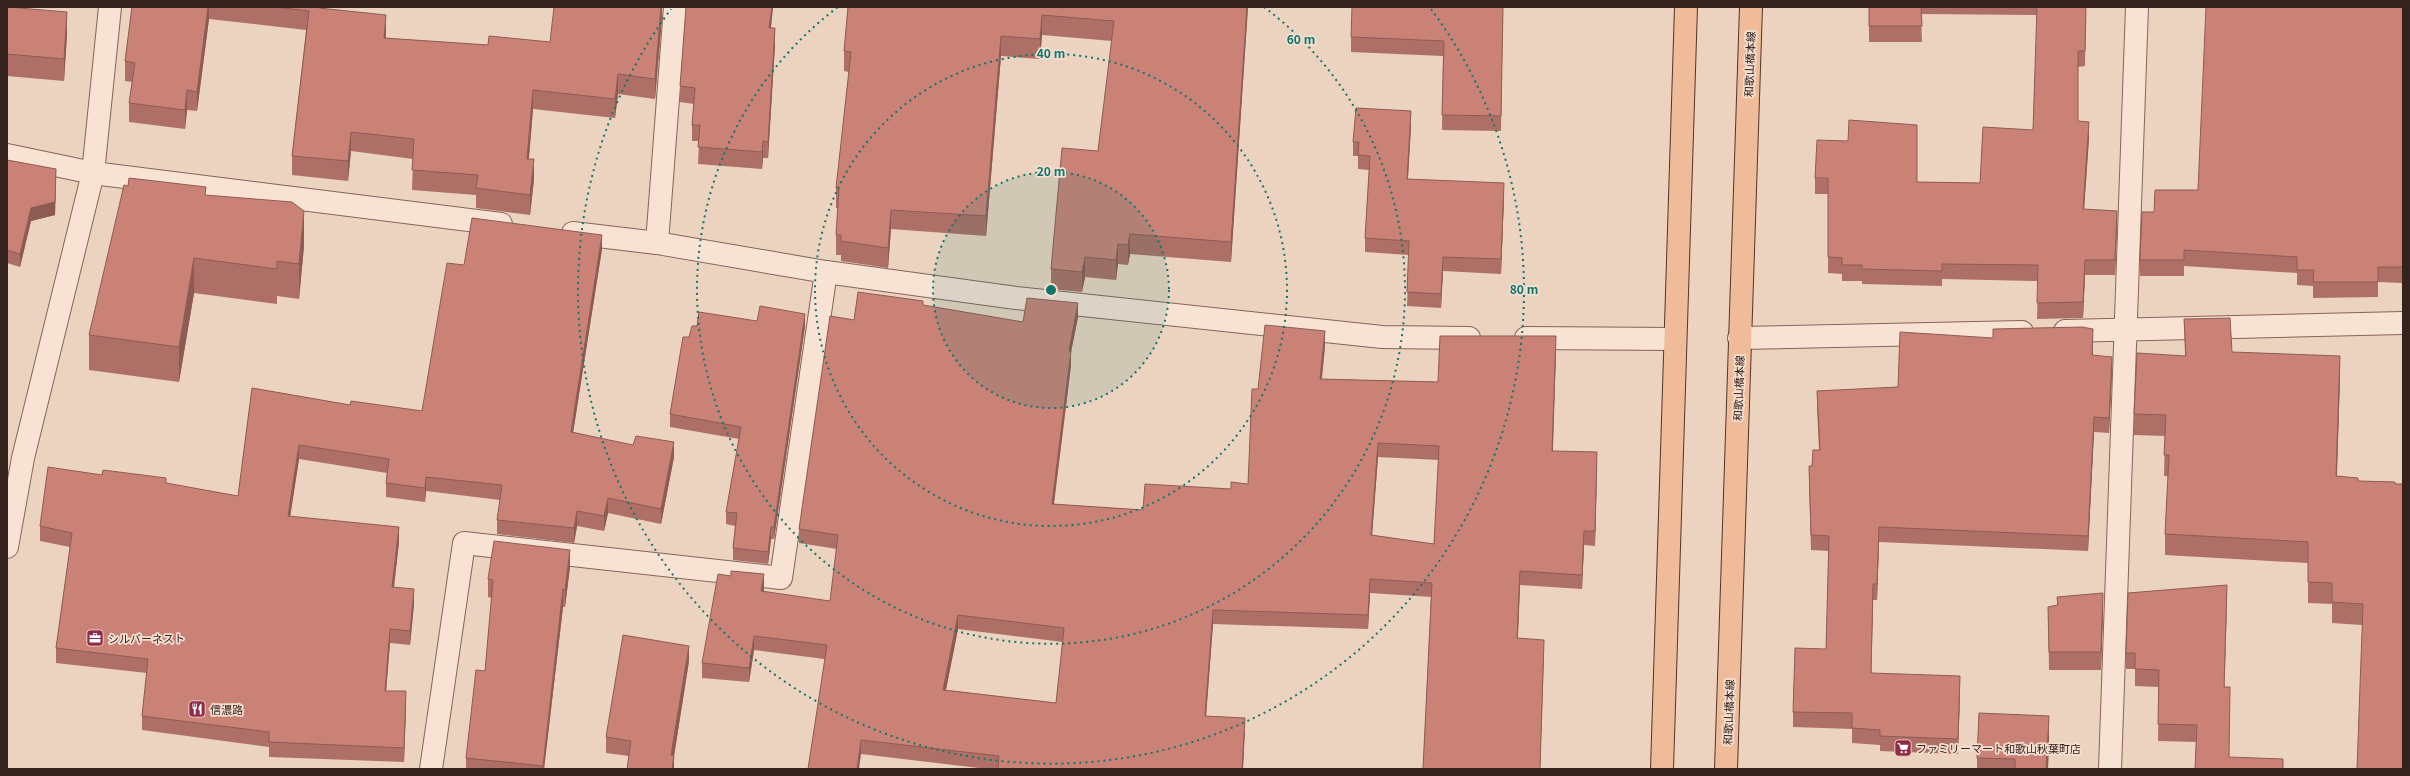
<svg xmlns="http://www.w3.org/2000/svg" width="2410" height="776" viewBox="0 0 2410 776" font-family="Georgia,'Noto Sans JP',serif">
<rect width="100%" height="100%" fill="#ecd3c0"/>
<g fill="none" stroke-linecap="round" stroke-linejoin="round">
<defs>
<g id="street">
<polyline points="7,155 93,173 501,224"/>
<polyline points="573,233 657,243 826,272 1016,298 1382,337 1469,338"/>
<polyline points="657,243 675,7"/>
<polyline points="2065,331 2403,323"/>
<polyline points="1526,338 1675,339"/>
<polyline points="1739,338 2022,332"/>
<polyline points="7,547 23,458 93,173 110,7"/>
<polyline points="431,769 464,543 781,578 826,272"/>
<polyline points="2110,769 2137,7"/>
</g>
<g id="primary">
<polyline points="1662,769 1686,7"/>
<polyline points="1726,769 1751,7"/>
</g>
</defs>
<use href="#street" stroke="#856459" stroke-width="24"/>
<use href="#primary" stroke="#53342d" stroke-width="24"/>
<use href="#street" stroke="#f8e2d3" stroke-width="22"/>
<use href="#primary" stroke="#efbb98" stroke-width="22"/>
</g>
<g fill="#ae7066" fill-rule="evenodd">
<polygon points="7,7 17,8 67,34 64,81 7,76"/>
<polygon points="132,7 321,7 321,9 386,34 386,38 488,45 550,42 662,7 662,17 655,99 618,94 615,118 533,109 529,159 534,179 530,215 476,208 476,195 412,190 413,159 351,151 348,181 292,175 292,156 306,30 209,19 197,111 187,110 185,129 129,122 129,103 132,82 125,81 125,61"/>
<polygon points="703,7 773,7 771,28 775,45 768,158 763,158 762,169 698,164 699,141 692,141 692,125 694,104 680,102 680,86"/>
<polygon points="848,7 1248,7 1231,262 1130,254 1128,265 1118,264 1116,280 1085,277 1082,292 1051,289 1051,269 1098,151 1112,41 1042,35 1040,59 1001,56 986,236 891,229 888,268 841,261 841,255 836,255 836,235 838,208 836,208 836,188 849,72 844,71 844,51"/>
<polygon points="1503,7 1501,131 1442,130 1443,56 1351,52 1351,37"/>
<polygon points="1869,7 2086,7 2085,66 2078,67 2078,121 2089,138 2084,209 2117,226 2115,275 2085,275 2083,318 2037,319 2038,281 1942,279 1942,286 1862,284 1862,281 1842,281 1842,274 1828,273 1828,194 1815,194 1815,178 1917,182 1980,183 2033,130 2037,15 1921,14 1922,42 1869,42"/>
<polygon points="2403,7 2403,283 2378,282 2378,297 2313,298 2313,286 2297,285 2297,273 2184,266 2184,276 2140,276 2140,260 2154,212 2198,190"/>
<polygon points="1411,126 1408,179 1504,197 1501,274 1443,271 1441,308 1407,306 1409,255 1365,252 1365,238 1369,170 1358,169 1358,156 1353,156 1353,142"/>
<polygon points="7,160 56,182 55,215 31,221 20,267 7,263"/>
<polygon points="206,195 304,246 299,299 277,296 277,304 194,293 179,382 89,370 89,335"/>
<polygon points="602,249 573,432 674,457 661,524 608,513 604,531 577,526 574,543 497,534 497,520 500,500 426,491 425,502 386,497 386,483 387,473 299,459 290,516 399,542 394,588 414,604 410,645 390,643 386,691 406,706 404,762 269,757 269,747 142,730 142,716 147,673 56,663 56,648 70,547 40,541 40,526 102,475 166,484 238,496 252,388 350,405 422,411 464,265"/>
<path d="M923,305L1023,322L1078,317L1071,352V365L1054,504L1143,510L1231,489L1248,484L1258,389L1325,346L1322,379L1438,382L1556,351L1553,451L1597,466L1595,546L1584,545L1582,589L1520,585L1518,638L1544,654L1540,769H1423L1431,597L1370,593L1368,629L1213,624L1206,716L1245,732L1243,769H987L861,754L824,659L754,650L749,682L702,678V663L764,589L763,592L830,601L837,549L799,543V529L854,320ZM1378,457L1439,460L1434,544L1372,535ZM958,629L1063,642L1056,703L946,690Z"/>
<polygon points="2184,319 2232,352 2340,377 2337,476 2358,481 2395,482 2362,625 2332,623 2332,604 2308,603 2308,563 2165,555 2165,534 2168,476 2164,476 2165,436 2134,435 2134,414 2185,356"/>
<polygon points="757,321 805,326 774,539 771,539 768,564 733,560 733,548 735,526 726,524 726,512 739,439 670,427 670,414 689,337 697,326"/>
<polygon points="2093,344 2093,355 2112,372 2109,433 2094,432 2088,551 1879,542 1877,600 1873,600 1871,673 1960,691 1958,754 1880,751 1880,745 1852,743 1852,729 1793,727 1793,712 1826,649 1829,551 1811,550 1809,481 1809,466 1812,466 1819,450 1817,406 1817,391 1898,387"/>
<polygon points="570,567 565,607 563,607 544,769 466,769 466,758 485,671 492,598 488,597 488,579"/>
<polygon points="2057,597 2103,611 2101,670 2049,670 2048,607 2057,605"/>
<polygon points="2227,602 2195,769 2196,742 2158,741 2159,687 2135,686 2135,669 2126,669 2126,653"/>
<polygon points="689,661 674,756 674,769 629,756 606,753 606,737"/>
<polygon points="2049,737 2048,769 1977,769 1977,758"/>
</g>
<g fill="#8d5b53">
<polygon points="208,7 209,7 209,19 197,111 197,92"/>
<polygon points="661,7 662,7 662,17 655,99 655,79"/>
<polygon points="772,7 773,7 769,44 769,28"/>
<polygon points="1247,7 1248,7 1231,262 1231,242"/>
<polygon points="67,12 67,34 64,81 64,59"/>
<polygon points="386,15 386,34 384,58 384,38"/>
<polygon points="1042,15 1042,35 1040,59 1040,39"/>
<polygon points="775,28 775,45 768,158 768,142"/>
<polygon points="1001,36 1001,56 986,236 986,216"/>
<polygon points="618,74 618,94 615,118 615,99"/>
<polygon points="187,90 187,110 185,129 185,110"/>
<polygon points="533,90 533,109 527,178 527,159"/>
<polygon points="1411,111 1411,126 1407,193 1407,179"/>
<polygon points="2089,122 2089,138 2083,225 2083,209"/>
<polygon points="351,132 351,151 348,181 348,161"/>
<polygon points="763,141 763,158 762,169 762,152"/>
<polygon points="534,159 534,179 530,215 530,195"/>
<polygon points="56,169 55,215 31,221 20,267 20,254 31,208"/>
<polygon points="1504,183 1504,197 1501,274 1501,259"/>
<polygon points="891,210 891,229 888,268 888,248"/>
<polygon points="304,211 304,246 299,299 299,264"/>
<polygon points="2117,211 2117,226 2115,275 2115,260"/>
<polygon points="1130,234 1130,254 1128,265 1128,245"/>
<polygon points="602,235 602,249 571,446 571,432"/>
<polygon points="1118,244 1118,264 1116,280 1116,260"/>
<polygon points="1085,257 1085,277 1082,292 1082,272"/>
<polygon points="1443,257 1443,271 1441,308 1441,294"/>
<polygon points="194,258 194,293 179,382 179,347"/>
<polygon points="2085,260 2085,275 2083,318 2083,302"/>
<polygon points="1078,303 1078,317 1071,352 1071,365 1052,518 1052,504 1069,351"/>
<polygon points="805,314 805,326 774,539 774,527"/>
<polygon points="2093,329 2093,344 2092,371 2092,355"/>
<polygon points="1325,331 1325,346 1320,393 1320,379"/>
<polygon points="1556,336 1556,351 1552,465 1552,451"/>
<polygon points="2340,356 2340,377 2336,497 2336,476"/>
<polygon points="2112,357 2112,372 2109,433 2109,418"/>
<polygon points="2094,417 2094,432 2088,551 2088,536"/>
<polygon points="674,442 674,457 661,524 661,509"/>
<polygon points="1378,443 1378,457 1371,549 1371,535"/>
<polygon points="299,445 299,459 288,531 288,516"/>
<polygon points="1597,452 1597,466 1595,546 1595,531"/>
<polygon points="426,477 426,491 425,502 425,488"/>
<polygon points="608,498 608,513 604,531 604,516"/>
<polygon points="577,511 577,526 574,543 574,528"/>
<polygon points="399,527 399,542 392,602 392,587"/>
<polygon points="771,527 771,539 768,564 768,552"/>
<polygon points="1879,527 1879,542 1877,600 1877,584"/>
<polygon points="1584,531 1584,545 1582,589 1582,575"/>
<polygon points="570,550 570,567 565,607 565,590"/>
<polygon points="1520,571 1520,585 1517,652 1517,638"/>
<polygon points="764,574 764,589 761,606 761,591"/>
<polygon points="1370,579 1370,593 1368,629 1368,615"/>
<polygon points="1873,584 1873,600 1871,688 1871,673"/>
<polygon points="2227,585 2227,602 2224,703 2224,687"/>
<polygon points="414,589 414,604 410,645 410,631"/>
<polygon points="563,589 563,607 544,769 543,769"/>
<polygon points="2103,593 2103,611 2101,670 2101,652"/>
<polygon points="1213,610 1213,624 1205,730 1205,716"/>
<polygon points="958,615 958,629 943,704 943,690"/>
<polygon points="390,629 390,643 385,705 385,691"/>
<polygon points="754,636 754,650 749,682 749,668"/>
<polygon points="689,646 689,661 674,756 674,769 672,769 671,755"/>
<polygon points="1960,676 1960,691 1958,754 1958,739"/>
<polygon points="406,691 406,706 404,762 404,748"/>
<polygon points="2049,716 2049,737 2048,769 2046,769"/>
<polygon points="1245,718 1243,769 1242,769"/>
<polygon points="861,740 861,754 859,769 857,769"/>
</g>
<g fill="#ca8277" stroke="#8d5b53" fill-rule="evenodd">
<polygon points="7,7 67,12 64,59 7,54"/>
<polygon points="132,7 208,7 197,92 187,90 185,110 129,103 135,63 125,61"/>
<polygon points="275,7 319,7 319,8 386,15 384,38 488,45 489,36 550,42 554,7 661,7 655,79 618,74 615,99 533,90 527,159 534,159 530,195 476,188 478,175 412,170 414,139 351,132 348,161 292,156 309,11"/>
<polygon points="686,7 772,7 769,28 775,28 768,142 763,141 762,152 698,147 700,125 692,125 695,88 680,86"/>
<polygon points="848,7 1247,7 1231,242 1130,234 1128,245 1118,244 1116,260 1085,257 1082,272 1051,269 1062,148 1098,151 1114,21 1042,15 1040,39 1001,36 986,216 891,210 888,248 841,241 841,235 836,235 839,188 836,188 851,52 844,51"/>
<polygon points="1352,7 1503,7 1501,116 1442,115 1444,41 1351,37"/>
<polygon points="1869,7 1921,7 1922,26 1869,26"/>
<polygon points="2037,7 2086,7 2085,51 2078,51 2078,121 2089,122 2083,209 2117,211 2115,260 2085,260 2083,302 2037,303 2038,265 1942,264 1942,271 1862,269 1862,265 1842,265 1842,258 1828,257 1828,178 1815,178 1817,140 1848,141 1849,120 1917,125 1917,182 1980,183 1983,127 2033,130"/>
<polygon points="2206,7 2403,7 2403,267 2378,267 2378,282 2313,282 2314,270 2297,270 2297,257 2184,250 2184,260 2140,260 2142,212 2154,212 2155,190 2198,190"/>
<polygon points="1356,108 1411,111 1407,179 1504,183 1501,259 1443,257 1441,294 1407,292 1409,241 1365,238 1370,156 1358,155 1359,142 1353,142"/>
<polygon points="7,160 56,169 55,202 31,208 20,254 7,250"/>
<polygon points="129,178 206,187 205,195 292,202 304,211 299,264 277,261 277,269 194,258 179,347 89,335 124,185 128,186"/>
<polygon points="472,218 602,235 571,432 633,445 636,436 674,442 661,509 608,498 604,516 577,511 574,528 497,520 502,485 426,477 425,488 386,483 389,459 299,445 288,516 399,527 392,587 414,589 410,631 390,629 385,691 406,691 404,748 269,742 269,732 142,716 148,659 56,648 72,533 40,526 48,467 102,475 103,470 166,478 166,483 238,496 252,388 350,405 351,401 422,411 447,263 464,265"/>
<path d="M858,292L923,301V305L1023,322L1027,298L1078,303L1069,351H1071L1052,504L1143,510L1145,484L1231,489V482L1248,484L1252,389H1258L1265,325L1325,331L1320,379L1438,382L1440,336H1556L1552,451L1597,452L1595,531H1584L1582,575L1520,571L1517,638L1544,640L1540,769H1423L1432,583L1370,579L1368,615L1213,610L1205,716L1245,718L1242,769H998L999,756L861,740L857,769H808L827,645L754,636L749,668L702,663L718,574L731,576V571L764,574L761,591L830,601L838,535L799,529L830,316L854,320ZM1378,443L1439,446L1434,544L1371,535ZM958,615L1064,628L1056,703L943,690Z"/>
<polygon points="760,306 805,314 774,527 771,527 768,552 733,548 737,513 726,512 741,427 670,414 683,337 689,337 692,326 697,326 699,312 757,321"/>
<polygon points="2230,318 2232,352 2340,356 2336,476 2358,478 2358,481 2395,482 2395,484 2403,484 2403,769 2357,769 2363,604 2332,602 2332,583 2308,582 2308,542 2165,534 2169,455 2164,455 2166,415 2134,414 2137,353 2186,356 2184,319"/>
<polygon points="2082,327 2093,329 2092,355 2112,357 2109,418 2094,417 2088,536 1879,527 1877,584 1873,584 1871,673 1960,676 1958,739 1880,736 1880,730 1852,728 1852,713 1793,712 1795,648 1826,649 1829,536 1811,535 1809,466 1812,466 1813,450 1820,450 1817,391 1898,387 1900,332 1993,338 1993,329"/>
<polygon points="494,541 570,550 565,590 563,589 543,766 466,758 476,670 485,671 493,580 488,579"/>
<polygon points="2227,585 2224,687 2230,687 2229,757 2283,759 2283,769 2195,769 2197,725 2158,724 2159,670 2135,669 2135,653 2126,653 2128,593"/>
<polygon points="2103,593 2101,652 2049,652 2048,607 2058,605 2057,597"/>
<polygon points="623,635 689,646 671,755 674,756 672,769 627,769 631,741 606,737"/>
<polygon points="1979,713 2049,716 2046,769 2015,769 2015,759 1977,758"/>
</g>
<circle cx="1051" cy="290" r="118" fill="#0f766e" fill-opacity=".12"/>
<g fill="none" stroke="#0f766e" stroke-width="2" stroke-dasharray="2 4">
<circle cx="1051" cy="290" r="118"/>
<circle cx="1051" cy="290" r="236"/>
<path d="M1264 7A354 354 0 1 1 838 7"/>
<path d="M1431 9A473 473 0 1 1 671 9"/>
</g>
<defs>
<symbol id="office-square" viewBox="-11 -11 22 22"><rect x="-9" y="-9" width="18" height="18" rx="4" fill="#922b49" stroke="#f4dfd0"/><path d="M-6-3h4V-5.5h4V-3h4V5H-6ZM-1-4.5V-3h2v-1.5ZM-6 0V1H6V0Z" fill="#fff"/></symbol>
<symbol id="restaurant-square" viewBox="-11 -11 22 22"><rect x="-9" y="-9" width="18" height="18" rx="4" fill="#922b49" stroke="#f4dfd0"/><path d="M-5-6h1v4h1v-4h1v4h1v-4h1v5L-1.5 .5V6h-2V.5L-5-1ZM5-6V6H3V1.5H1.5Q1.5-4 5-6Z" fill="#fff"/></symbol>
<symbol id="supermarket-square" viewBox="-11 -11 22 22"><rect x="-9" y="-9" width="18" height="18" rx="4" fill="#922b49" stroke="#f4dfd0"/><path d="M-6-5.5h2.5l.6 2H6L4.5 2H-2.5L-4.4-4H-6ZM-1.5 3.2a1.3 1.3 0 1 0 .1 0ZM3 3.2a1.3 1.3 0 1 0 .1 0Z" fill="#fff"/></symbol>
</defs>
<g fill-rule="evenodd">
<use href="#office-square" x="85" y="628" width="20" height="20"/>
<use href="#restaurant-square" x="187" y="699" width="20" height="20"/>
<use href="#supermarket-square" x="1893" y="738" width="20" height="20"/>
</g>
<g text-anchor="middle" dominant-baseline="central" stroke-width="3.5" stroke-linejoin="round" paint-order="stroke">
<g font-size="11" fill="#35221d" stroke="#f4dfd0">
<text transform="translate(1749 64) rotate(-88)">和歌山橋本線</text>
<text transform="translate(1738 388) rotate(-88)">和歌山橋本線</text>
<text transform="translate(1728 712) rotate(-88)">和歌山橋本線</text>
</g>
<g font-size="11" fill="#35221d" stroke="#f4dfd0" text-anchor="start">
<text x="108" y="638">シルバーネスト</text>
<text x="210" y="709">信濃路</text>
<text x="1916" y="748">ファミリーマート和歌山秋葉町店</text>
</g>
</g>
<circle cx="1051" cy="290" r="6" fill="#0f766e" stroke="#f4dfd0" stroke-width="2"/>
<g font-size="12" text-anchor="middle" font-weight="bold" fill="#0f766e" stroke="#f4dfd0" stroke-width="3.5" stroke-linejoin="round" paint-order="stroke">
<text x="1301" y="44">60 m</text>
<text x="1051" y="58">40 m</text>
<text x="1051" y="176">20 m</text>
<text x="1524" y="294">80 m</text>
</g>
<rect width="2410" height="776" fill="none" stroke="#35221d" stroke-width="16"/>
</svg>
